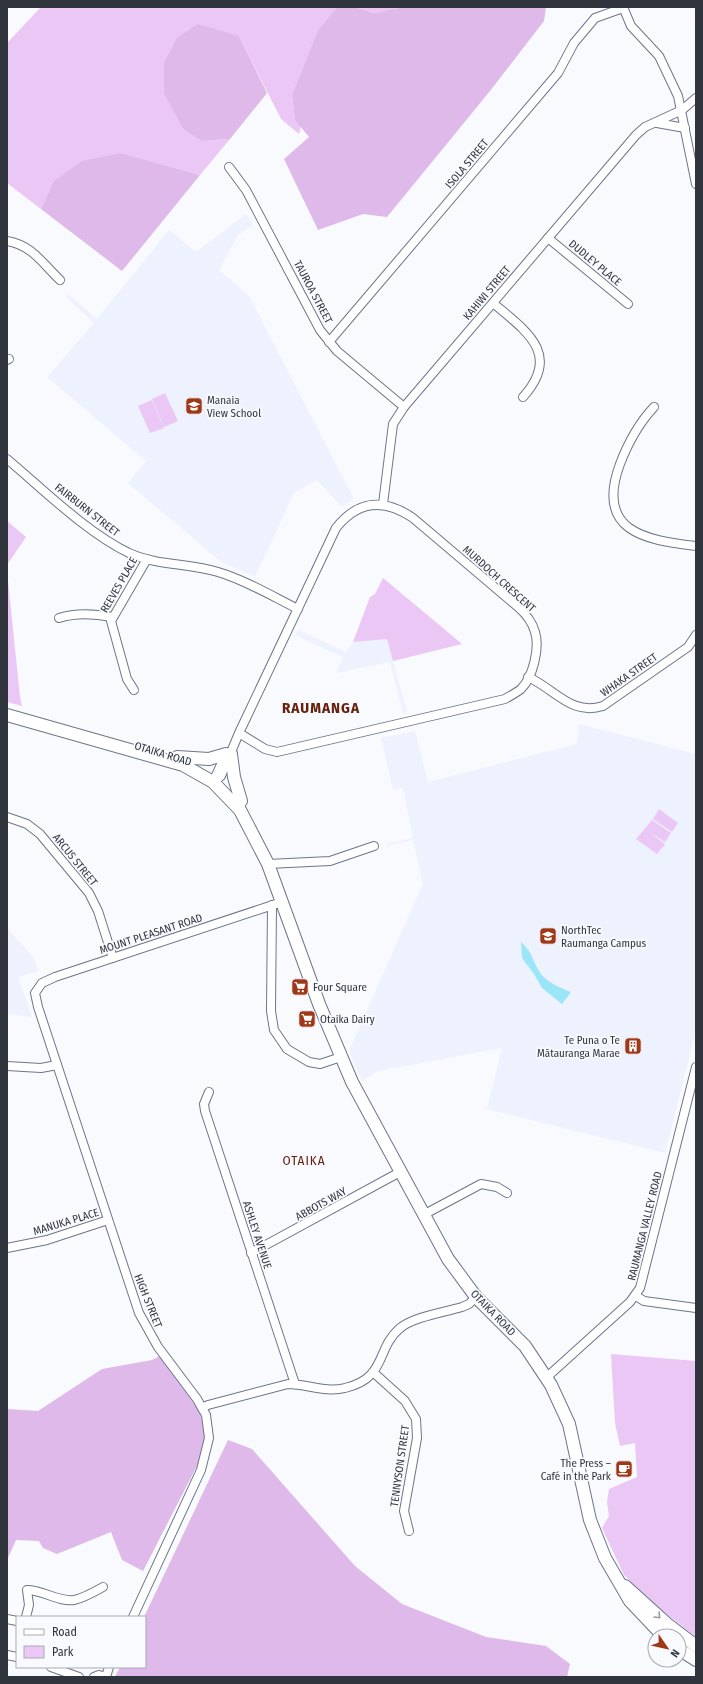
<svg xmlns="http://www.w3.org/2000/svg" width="703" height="1684" viewBox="0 0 703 1684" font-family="'Fira Sans Condensed',sans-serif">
<rect width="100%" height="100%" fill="#f8fafe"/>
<g fill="#edf2fe">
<polygon points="246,214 253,225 238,235 219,270 249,296 354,499 342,507 317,480 294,493 255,577 220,561 128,483 146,461 47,377 94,323 66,297 68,294 97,319 169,230 196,252"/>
<polygon points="298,630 346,652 353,642 387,639 407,712 403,713 390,662 336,673 343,657 295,635"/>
<polygon points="579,724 696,754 696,1030 665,1153 487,1109 502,1048 378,1071 362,1081 349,1051 423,884 413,840 386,846 386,844 413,838 403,788 393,790 381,738 415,731 428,782 577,744"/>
<polygon points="7,928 35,959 38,971 18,977 32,1017 7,1014"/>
</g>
<g fill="#eac7f4">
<polygon points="41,7 337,7 318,30 292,95 295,120 301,126 299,134 281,119 239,36 164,94 183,129 201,141 230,139 200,175 121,153 53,182 41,209 7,183 7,43"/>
<polygon points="355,7 403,7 374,13"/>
<polygon points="165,393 178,421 164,427 152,399"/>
<polygon points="152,400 164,428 150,433 138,406"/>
<polygon points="7,521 26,537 7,565"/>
<polygon points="7,571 20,697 22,706 7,702"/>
<polygon points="383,578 462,644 393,661 387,639 353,642 370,597 375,594"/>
<polygon points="659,809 678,823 672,832 653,819"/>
<polygon points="652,820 671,833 665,842 649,832 665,844 657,854 636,839"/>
<polygon points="611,1354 696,1361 696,1637 651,1602 624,1575 602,1528 609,1516 607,1502 609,1489 637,1477 635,1443 620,1446 615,1423"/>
</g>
<g fill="#deb9e9">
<polygon points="337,7 355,7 374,13 403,7 546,7 544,21 490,91 387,217 363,214 318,230 284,159 309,137 295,120 292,95 318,30"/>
<polygon points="198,24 239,36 267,93 230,139 201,141 183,129 164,94 164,63 177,38"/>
<polygon points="121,153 200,175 122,271 41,209 53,182 82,161"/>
<polygon points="160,1356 200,1412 206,1438 201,1458 143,1571 122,1560 111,1532 57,1554 43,1548 39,1541 16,1540 7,1560 7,1409 38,1411 102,1369 152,1360"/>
<polygon points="228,1440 252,1449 355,1566 402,1604 486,1637 546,1646 570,1664 567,1677 115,1677 120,1667 145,1667 144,1617"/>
</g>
<path fill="#9ae5f7" d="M521,942C533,952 532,962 541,974C548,983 561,988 571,992L562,1004L542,988L534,974L522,958Z"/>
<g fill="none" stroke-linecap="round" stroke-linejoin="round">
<defs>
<g id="minor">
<polyline points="623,7 631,26 659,56 678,96 696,184"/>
<polyline points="657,123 685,128"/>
<polyline points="229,167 246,190 320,330 337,351 404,407"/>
<polyline points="548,238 628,304"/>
<path d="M7,241C32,245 43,264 60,280"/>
<path d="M493,303C526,331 562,354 523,397"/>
<polyline points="329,342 558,73 574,43 595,18 623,8"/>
<polyline points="7,360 9,359"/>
<path d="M654,407C639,423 628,443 620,464C595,531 644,540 696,546"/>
<path d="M7,459C44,490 86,532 129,553C158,566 189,563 218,572C245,580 272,596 298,609"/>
<polyline points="383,504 393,424 404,407 636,135 645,127 682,110 696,98"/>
<path d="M59,618C75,613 96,614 112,617"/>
<path d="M528,677C555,689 571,716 603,706L688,647L696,635"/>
<polyline points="134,690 127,679 111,621 147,559"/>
<path d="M213,782L221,776L239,733L336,528C358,500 384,498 413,518L518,607C526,614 532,621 535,632C540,648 533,677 521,689C516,693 510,696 505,699L277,752L265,749L239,733"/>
<polyline points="213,782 223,760"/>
<polyline points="7,817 27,824 40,834 89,893 98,911 113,958"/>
<polyline points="268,864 330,861 374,846"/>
<polyline points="272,905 271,1011 274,1030 287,1049 309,1062 320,1064 341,1057"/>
<polyline points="7,1066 41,1068 57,1065"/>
<polyline points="209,1092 204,1104 205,1111 295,1384"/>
<polyline points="423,1215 481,1184 497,1187 507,1193"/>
<polyline points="7,1248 47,1240 108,1220"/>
<polyline points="251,1253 400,1172"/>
<polyline points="636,1296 644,1301 696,1308"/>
<polyline points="373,1372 405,1401 416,1419 417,1438 404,1511 409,1531"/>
<polyline points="547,1377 630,1302 640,1288 696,1067"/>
<path d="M202,1408L208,1405L288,1384C307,1384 326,1393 345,1388C387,1378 376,1349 399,1329C412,1317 445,1312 462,1307L469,1304L476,1297"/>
<path d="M26,1617L29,1605L27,1590C43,1590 58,1602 74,1600C84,1598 94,1592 103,1587"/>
<polyline points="133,1617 201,1470 209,1438 206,1415 197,1399 158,1347 139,1313 38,1007 35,993 42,983 55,977 282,902"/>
<polyline points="7,1619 17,1621"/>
<polyline points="7,1655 17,1657"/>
<polyline points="51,1667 79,1677"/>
<polyline points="94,1677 99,1675 106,1677"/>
<polyline points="106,1677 109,1667"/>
</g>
<g id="highway">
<polyline points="7,715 183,765 213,782 240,810 268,864 319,1004 352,1082 448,1259 476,1297 525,1346 551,1385 569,1424 590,1520 605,1558 630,1601 663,1636"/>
<polyline points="231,754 234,777 241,801"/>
<polyline points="177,757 209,759 226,754"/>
<polyline points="625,1586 667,1624 696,1646"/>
<polyline points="679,1649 696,1660"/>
</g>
</defs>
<use href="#minor" stroke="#6c7589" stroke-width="10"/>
<use href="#highway" stroke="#6c7589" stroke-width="14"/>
<use href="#minor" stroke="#fff" stroke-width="8"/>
<use href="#highway" stroke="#fff" stroke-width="12"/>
</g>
<defs><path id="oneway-chevron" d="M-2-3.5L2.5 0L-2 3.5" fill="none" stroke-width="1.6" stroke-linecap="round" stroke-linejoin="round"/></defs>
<use stroke="#989a9e" href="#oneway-chevron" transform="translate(658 1616) rotate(45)"/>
<defs>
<symbol id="school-square" viewBox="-11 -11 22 22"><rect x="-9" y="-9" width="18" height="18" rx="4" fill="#9f3719" stroke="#f8fafe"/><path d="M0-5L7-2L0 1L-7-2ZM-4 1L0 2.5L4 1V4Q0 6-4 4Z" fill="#fff"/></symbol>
<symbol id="university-square" viewBox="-11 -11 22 22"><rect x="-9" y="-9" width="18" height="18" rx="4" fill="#9f3719" stroke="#f8fafe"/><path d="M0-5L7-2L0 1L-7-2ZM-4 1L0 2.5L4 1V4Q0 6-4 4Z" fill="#fff"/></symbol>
<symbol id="supermarket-square" viewBox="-11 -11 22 22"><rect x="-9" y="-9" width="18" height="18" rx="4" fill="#9f3719" stroke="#f8fafe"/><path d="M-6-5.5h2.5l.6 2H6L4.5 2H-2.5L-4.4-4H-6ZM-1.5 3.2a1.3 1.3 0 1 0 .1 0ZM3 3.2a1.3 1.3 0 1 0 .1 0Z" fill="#fff"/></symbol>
<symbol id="building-square" viewBox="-11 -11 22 22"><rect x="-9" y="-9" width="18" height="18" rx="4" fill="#9f3719" stroke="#f8fafe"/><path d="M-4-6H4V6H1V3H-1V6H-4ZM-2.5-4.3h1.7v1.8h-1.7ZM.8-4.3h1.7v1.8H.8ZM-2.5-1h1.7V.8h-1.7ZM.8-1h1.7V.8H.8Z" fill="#fff"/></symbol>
<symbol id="cafe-square" viewBox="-11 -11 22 22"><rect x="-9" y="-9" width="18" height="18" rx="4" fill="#9f3719" stroke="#f8fafe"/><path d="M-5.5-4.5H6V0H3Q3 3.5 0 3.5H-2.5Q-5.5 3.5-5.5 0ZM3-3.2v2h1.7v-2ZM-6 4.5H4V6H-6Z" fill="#fff"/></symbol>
</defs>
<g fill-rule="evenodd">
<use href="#school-square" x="184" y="396" width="20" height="20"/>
<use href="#university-square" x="538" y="926" width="20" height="20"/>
<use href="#supermarket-square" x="290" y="977" width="20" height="20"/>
<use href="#supermarket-square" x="297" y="1009" width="20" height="20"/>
<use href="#building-square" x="623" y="1036" width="20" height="20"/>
<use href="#cafe-square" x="614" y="1459" width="20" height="20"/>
</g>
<g text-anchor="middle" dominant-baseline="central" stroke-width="3.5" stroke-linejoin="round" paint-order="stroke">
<g font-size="11" fill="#30343c" stroke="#f8fafe">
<text transform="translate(467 164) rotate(-50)">ISOLA STREET</text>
<text transform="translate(595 263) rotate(40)">DUDLEY PLACE</text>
<text transform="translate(313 292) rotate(62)">TAUROA STREET</text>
<text transform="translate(487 293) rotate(-50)">KAHIWI STREET</text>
<text transform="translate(87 510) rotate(38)">FAIRBURN STREET</text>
<text transform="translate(499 579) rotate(42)">MURDOCH CRESCENT</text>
<text transform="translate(119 585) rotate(-60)">REEVES PLACE</text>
<text transform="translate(629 675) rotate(-35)">WHAKA STREET</text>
<text transform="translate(163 754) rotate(17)">OTAIKA ROAD</text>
<text transform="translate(75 860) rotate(51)">ARCUS STREET</text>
<text transform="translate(151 934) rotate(-18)">MOUNT PLEASANT ROAD</text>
<text transform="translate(321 1204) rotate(-29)">ABBOTS WAY</text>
<text transform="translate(66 1222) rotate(-17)">MANUKA PLACE</text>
<text transform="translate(645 1226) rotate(-76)">RAUMANGA VALLEY ROAD</text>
<text transform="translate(257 1235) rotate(72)">ASHLEY AVENUE</text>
<text transform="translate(148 1301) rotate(68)">HIGH STREET</text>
<text transform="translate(493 1313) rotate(46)">OTAIKA ROAD</text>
<text transform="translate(400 1466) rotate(-82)">TENNYSON STREET</text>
</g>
<g font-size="11" fill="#30343c" stroke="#f8fafe" text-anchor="start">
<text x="207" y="400">Manaia<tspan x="207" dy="13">View School</tspan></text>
<text x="561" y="930">NorthTec<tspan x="561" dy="13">Raumanga Campus</tspan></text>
<text x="313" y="987">Four Square</text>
<text x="320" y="1019">Otaika Dairy</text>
<text x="620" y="1040" text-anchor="end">Te Puna o Te<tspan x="620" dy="13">Mātauranga Marae</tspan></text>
<text x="611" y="1463" text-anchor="end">The Press –<tspan x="611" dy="13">Café in the Park</tspan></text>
</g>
<g font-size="13" letter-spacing="1" fill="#63210e" stroke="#f8fafe">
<text x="304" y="1160">OTAIKA</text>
</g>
<g font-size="15" font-weight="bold" letter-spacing="1" fill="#63210e" stroke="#f8fafe">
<text x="321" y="708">RAUMANGA</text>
</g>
</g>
<rect width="703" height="1684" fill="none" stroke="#30343c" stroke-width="16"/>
<rect x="16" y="1616" width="130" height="52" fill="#f8fafe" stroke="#a8abb0"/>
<rect x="24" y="1629" width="20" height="6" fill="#ffffff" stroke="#a8abb0"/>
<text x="52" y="1636" font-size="12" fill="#30343c">Road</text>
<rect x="24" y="1646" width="20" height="12" fill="#eac7f4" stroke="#a8abb0"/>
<text x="52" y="1656" font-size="12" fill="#30343c">Park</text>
<g transform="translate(667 1648) rotate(124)"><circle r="19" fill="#f8fafe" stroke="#a8abb0"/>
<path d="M0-3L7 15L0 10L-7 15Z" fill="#9f3719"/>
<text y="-6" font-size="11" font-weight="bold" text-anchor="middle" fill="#30343c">N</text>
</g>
</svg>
